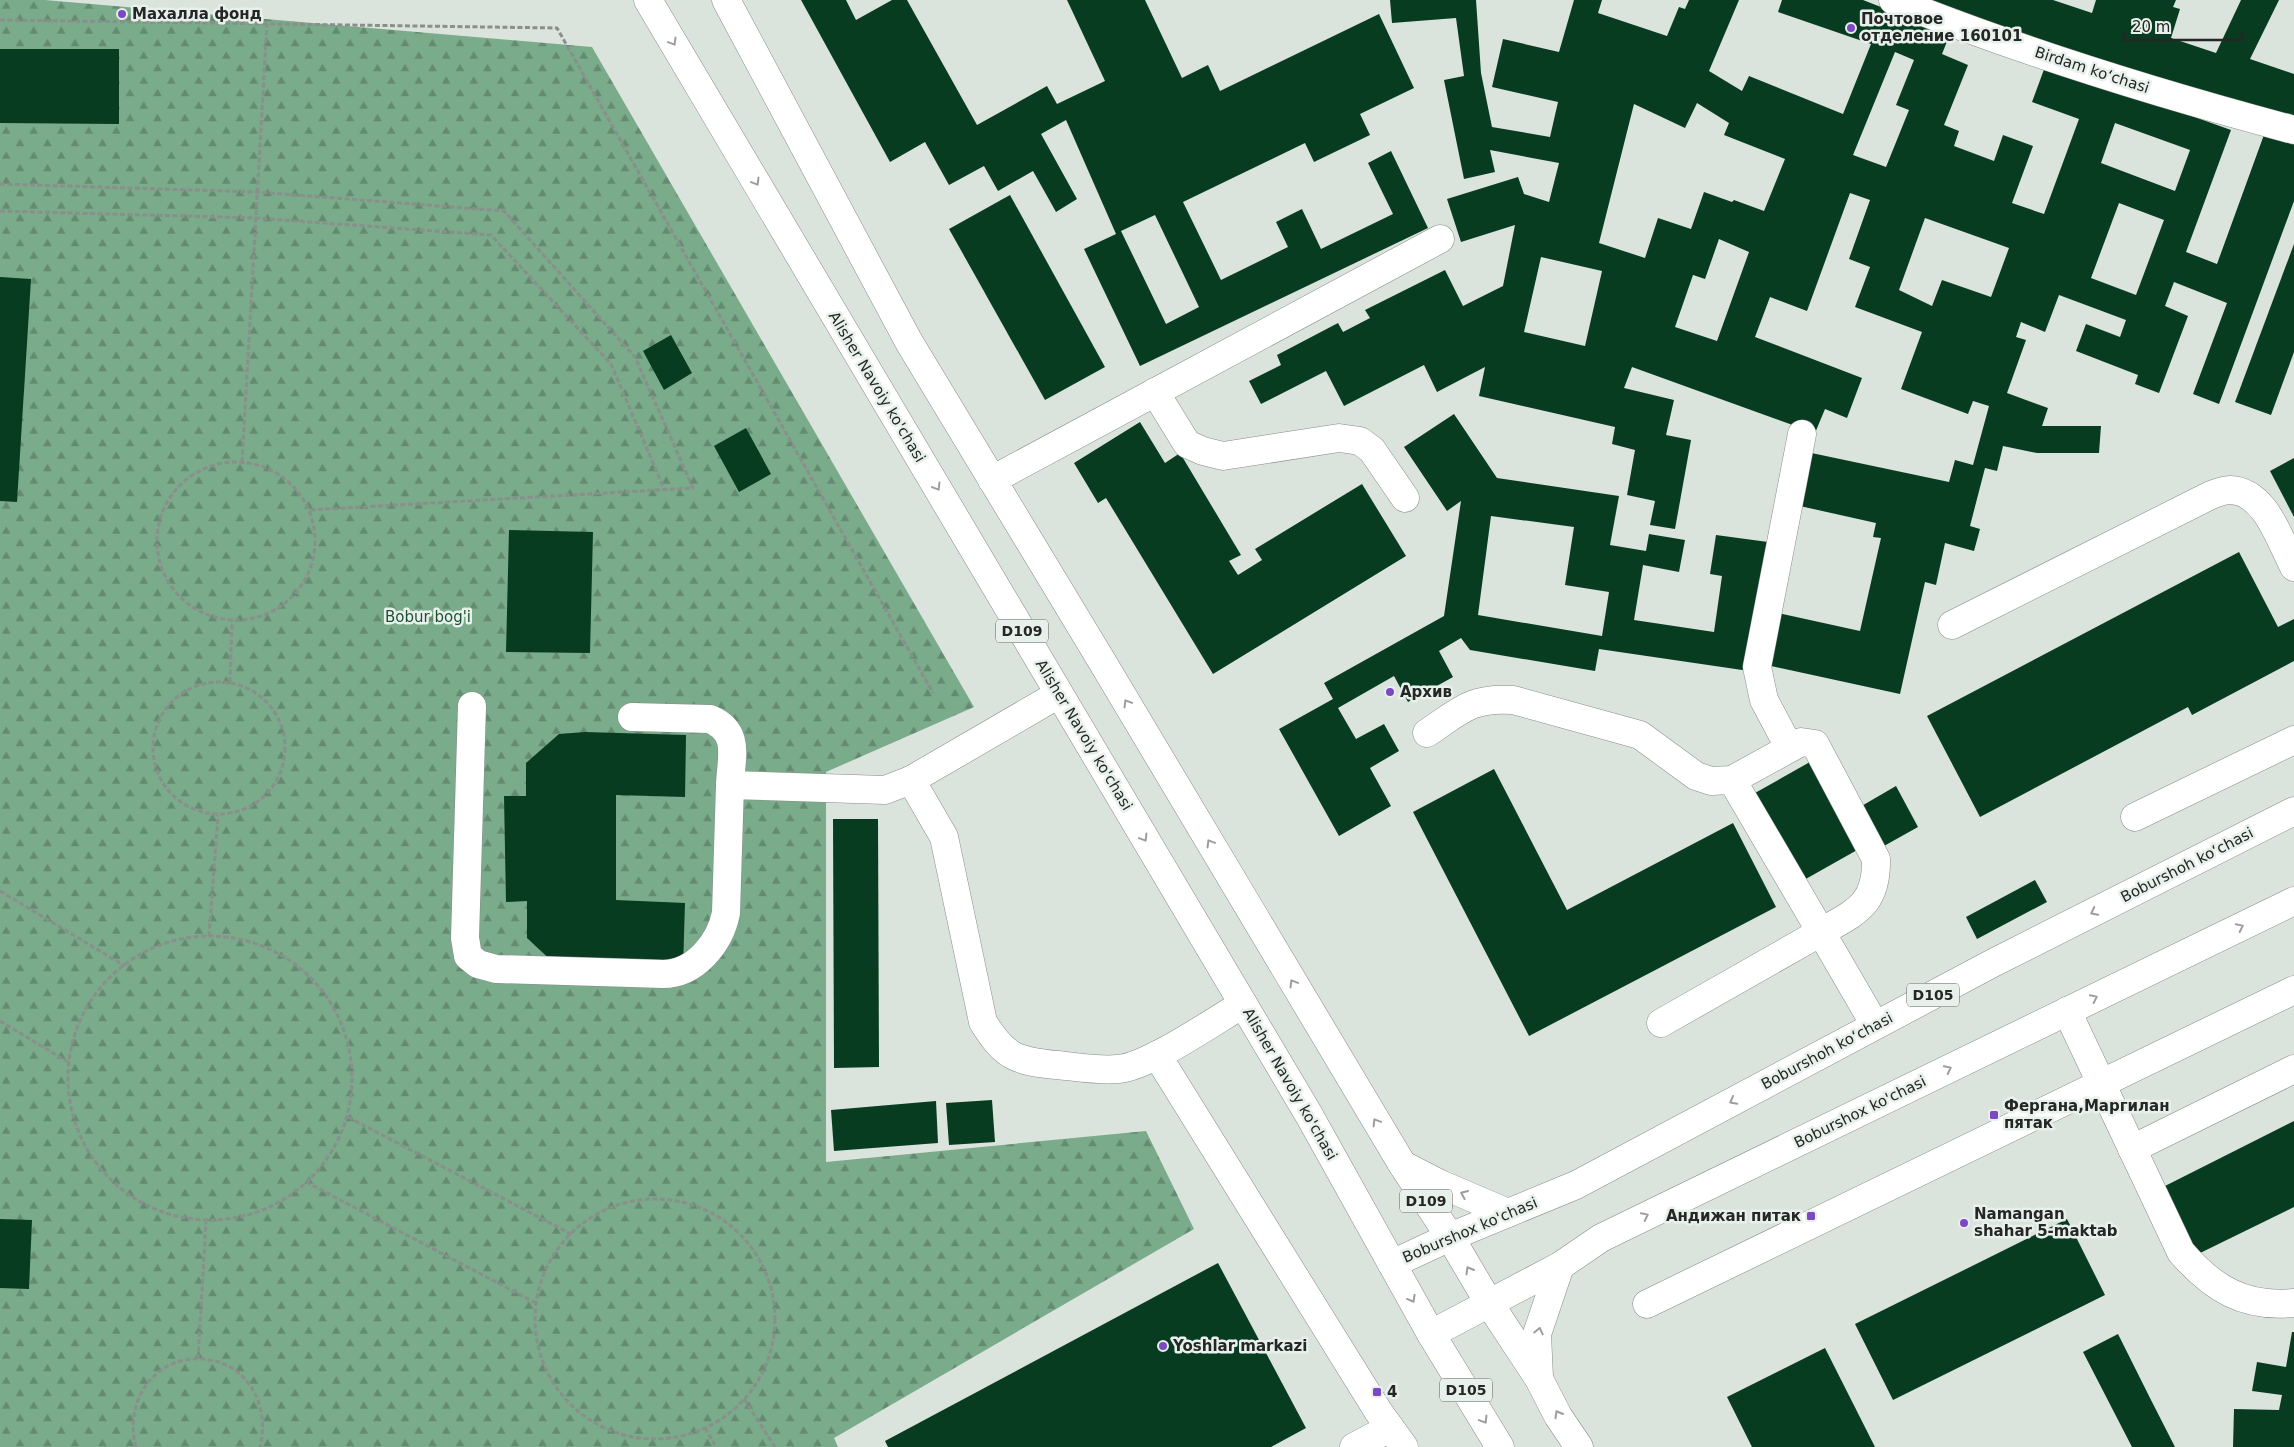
<svg xmlns="http://www.w3.org/2000/svg" width="2294" height="1447" viewBox="0 0 2294 1447" font-family="'DejaVu Sans',sans-serif">
<defs>
<pattern id="forest-firs" width="22" height="20" patternUnits="userSpaceOnUse" patternTransform="scale(1.25)"><rect width="22" height="20" fill="#7aab8a"/><path d="M5 1l3.5 6h-7zM16 11l3.5 6h-7z" fill="#648b71"/></pattern>
</defs>
<rect width="100%" height="100%" fill="#dbe3dd"/>
<polygon fill="url(#forest-firs)" points="0,0 45,0 592,47 974,707 826,772 826,1162 1146,1131 1194,1229 834,1438 838,1447 0,1447"/>
<g fill="#083c20" fill-rule="evenodd">
<path d="M801,0H846L856,20L892,0H907L977,125L1047,86L1057,104L1105,81L1067,0H1145L1182,78L1208,65L1220,91L1379,14L1414,88L1360,114L1370,135L1314,162L1305,143L1183,202L1221,280L1288,247L1276,222L1302,209L1321,249L1393,214L1368,163L1391,151L1428,228L1140,366L1084,249L1116,234L1066,120L1041,134L1077,199L1056,212L1033,171L998,191L984,166L949,185L925,142L890,162ZM1155,215L1199,307L1166,324L1121,231Z"/>
<path d="M1390,0H1476L1481,73L1492,127L1550,137L1558,102L1492,87L1503,39L1559,52L1574,0H1602L1598,13L1667,36L1679,7L1685,9L1689,0H1739L1709,71L1742,91L1749,76L1843,114L1871,44L1778,12L1782,0H1863L1950,34L1942,54L1968,65L1944,125L1959,131L1954,146L1994,161L2003,135L2033,146L2012,203L2044,214L2079,119L2032,102L2046,64L2231,130L2186,252L2217,264L2265,132L2294,142V201L2219,404L2193,394L2227,303L2174,282L2165,306L2188,316L2159,393L2135,384L2138,375L2076,351L2086,324L2120,337L2126,320L2059,295L2045,332L2021,322L2016,337L2026,340L2007,393L2048,408L2042,426H2101L2099,453H2037L2003,446L1997,471L1985,468L1970,526L1980,529L1974,551L1945,543L1936,585L1925,582L1900,694L1762,664L1773,612L1860,631L1881,538L1873,537L1876,523L1791,504L1802,451L1949,482L1955,460L1973,465L1989,406L1973,401L1968,414L1901,389L1922,332L1855,307L1870,267L1849,259L1870,200L1850,193L1807,311L1770,297L1755,337L1862,378L1847,418L1825,409L1815,433L1632,367L1624,388L1674,400L1666,435L1691,440L1675,529L1650,525L1655,501L1627,495L1635,450L1612,444L1615,427L1479,396L1485,367L1437,392L1424,365L1344,406L1326,371L1261,404L1249,381L1281,365L1277,355L1338,323L1343,332L1370,318L1365,310L1445,270L1463,306L1503,286L1515,225L1461,242L1447,199L1518,177L1524,194L1549,202L1559,163L1490,150L1495,172L1464,179L1444,80L1464,76L1456,18L1392,23ZM1895,52L1914,60L1896,105L1909,110L1886,167L1853,155ZM1697,103L1729,123L1724,135L1785,159L1764,211L1734,200L1732,202L1704,192L1691,229L1658,218L1645,258L1599,243L1634,104L1685,128ZM2115,123L2190,150L2175,191L2101,163ZM2119,203L2164,220L2136,295L2091,278ZM1925,218L2009,248L1991,297L1942,280L1932,306L1899,290ZM1719,239L1749,252L1717,341L1675,327L1693,275L1705,279ZM1541,257L1602,271L1585,346L1524,332Z"/>
<polygon points="1913,0 2053,0 2092,13 2096,0 2176,0 2173,7 2180,9 2171,38 2216,53 2241,0 2279,0 2250,59 2294,74 2294,123"/>
<polygon points="0,49 119,49 119,124 0,123"/>
<polygon points="1010,195 1105,367 1045,400 949,229"/>
<polygon points="2294,244 2294,352 2271,415 2235,402"/>
<polygon points="0,277 31,279 17,502 0,501"/>
<polygon points="671,335 692,373 664,390 643,351"/>
<path d="M1454,414L1497,478L1619,496L1610,545L1646,551L1649,534L1685,540L1679,572L1643,565L1634,620L1714,632L1722,576L1710,574L1716,535L1768,542L1749,671L1599,649L1595,671L1470,650L1461,638L1439,651L1453,677L1408,702L1394,676L1338,708L1356,739L1384,724L1399,751L1370,768L1391,806L1339,836L1279,729L1333,699L1324,683L1444,616L1461,501L1447,511L1404,447ZM1491,516L1574,527L1565,585L1609,592L1602,636L1478,615Z"/>
<polygon points="1140,422 1165,463 1180,453 1241,555 1229,561 1238,575 1262,560 1255,549 1362,484 1406,556 1213,674 1106,498 1098,503 1074,463"/>
<polygon points="746,428 771,474 739,492 714,446"/>
<polygon points="2294,458 2294,517 2270,471"/>
<polygon points="509,530 593,532 590,653 506,652"/>
<polygon points="2239,552 2278,627 2294,619 2294,661 2192,715 2188,707 1980,817 1927,716"/>
<polygon points="585,732 686,735 685,797 616,795 616,900 685,903 683,968 556,965 527,938 527,901 506,902 504,796 526,796 526,763 559,734"/>
<polygon points="1817,758 1866,845 1804,880 1755,793"/>
<polygon points="1494,769 1567,910 1733,823 1776,907 1529,1036 1413,812"/>
<polygon points="1896,786 1918,827 1875,851 1853,811"/>
<polygon points="833,819 878,819 879,1067 834,1068"/>
<polygon points="2035,880 2047,902 1977,939 1966,917"/>
<polygon points="992,1100 995,1142 949,1145 946,1103"/>
<polygon points="936,1101 938,1143 834,1151 831,1110"/>
<polygon points="2294,1121 2294,1207 2194,1256 2161,1188"/>
<polygon points="0,1219 32,1220 29,1289 0,1288"/>
<polygon points="2067,1219 2105,1295 1893,1400 1855,1324"/>
<polygon points="1218,1263 1306,1428 1271,1447 888,1447 885,1441"/>
<polygon points="2292,1332 2294,1332 2294,1447 2233,1447 2234,1409 2279,1410 2282,1395 2252,1391 2257,1362 2286,1367"/>
<polygon points="2118,1334 2150,1398 2175,1447 2132,1447 2083,1352"/>
<polygon points="1825,1348 1875,1447 1752,1447 1727,1397"/>
</g>
<g fill="none" stroke-linecap="round" stroke-linejoin="round">
<defs>
<g id="minor">
<path d="M1893,0C2023,52 2159,94 2294,130"/>
<polyline points="1155,392 1187,444 1203,451 1223,456 1339,438 1360,441 1372,450 1405,498"/>
<polyline points="992,480 1440,239"/>
<path d="M1952,625L2211,495C2216,493 2224,490 2230,490C2266,491 2280,541 2294,567"/>
<path d="M1059,694L911,780L944,837L983,1022C1005,1058 1017,1061 1057,1065C1077,1067 1098,1071 1118,1069C1148,1067 1214,1021 1243,1004"/>
<path d="M472,706L465,938L468,956L478,964L496,969L663,974C695,974 720,943 726,913L730,785L885,790L911,780"/>
<path d="M632,717L710,719C741,732 731,757 730,785"/>
<path d="M1427,733C1460,711 1471,697 1513,700L1640,735L1696,776L1711,781L1732,780L1801,742L1815,744L1876,859C1877,905 1856,912 1821,932L1732,780"/>
<polyline points="1789,747 1764,700 1757,667 1802,434"/>
<polyline points="2135,817 2294,740"/>
<path d="M2067,1011L2181,1252C2212,1288 2244,1308 2294,1303"/>
<polyline points="1661,1023 1821,932 1875,1025"/>
<polyline points="1157,1055 1378,1411 1404,1447"/>
<polyline points="2132,1149 2294,1069"/>
<polyline points="1647,1304 2294,990"/>
<polyline points="1354,1447 1390,1428"/>
</g>
<g id="major">
<polyline points="648,0 1309,1115 1431,1334 1500,1447"/>
<polyline points="726,0 909,342 1103,663 1402,1164 1450,1237 1489,1303 1539,1379 1558,1416 1579,1447"/>
<polyline points="1403,1165 1440,1184 1508,1213"/>
<polyline points="1392,1264 1450,1237 1576,1185 1991,964 2294,811"/>
<polyline points="1431,1334 1560,1266 1601,1238 2294,901"/>
<polyline points="1539,1378 1537,1334 1560,1266"/>
</g>
</defs>
<use href="#minor" stroke="#868d88" stroke-width="29"/>
<use href="#major" stroke="#868d88" stroke-width="29"/>
<g stroke="#898f8b" stroke-width="3" stroke-dasharray="5 2.5" stroke-linecap="butt">
<polyline points="0,20 557,28 933,693"/>
<polyline points="0,184 257,192 504,211 635,357 693,488 310,510"/>
<polyline points="0,211 255,218 491,235 611,364 664,489"/>
<circle cx="236" cy="541" r="79"/>
<polyline points="242,462 267,24"/>
<circle cx="219" cy="748" r="66"/>
<polyline points="230,682 232,621"/>
<polyline points="0,891 125,966"/>
<circle cx="210" cy="1078" r="142"/>
<polyline points="209,936 218,815"/>
<polyline points="0,1021 68,1062"/>
<polyline points="348,1117 571,1234"/>
<polyline points="306,1182 536,1303"/>
<circle cx="655" cy="1319" r="120"/>
<polyline points="198,1359 206,1222"/>
<polyline points="744,1399 775,1447"/>
<polyline points="705,1428 716,1447"/>
<path d="M136,1447C124,1405 151,1358 198,1359C246,1359 271,1404 260,1447"/>
</g>
<use href="#minor" stroke="#fff" stroke-width="28"/>
<use href="#major" stroke="#fff" stroke-width="28"/>
</g>
<defs><path id="oneway-chevron" d="M-2-3.5L2.5 0L-2 3.5" fill="none" stroke-width="1.6" stroke-linecap="round" stroke-linejoin="round" transform="scale(1.25)"/></defs>
<g stroke="#9c9e9d">
<use href="#oneway-chevron" transform="translate(673 42) rotate(59)"/>
<use href="#oneway-chevron" transform="translate(756 182) rotate(59)"/>
<use href="#oneway-chevron" transform="translate(937 487) rotate(59)"/>
<use href="#oneway-chevron" transform="translate(1127 703) rotate(-121)"/>
<use href="#oneway-chevron" transform="translate(1144 838) rotate(59)"/>
<use href="#oneway-chevron" transform="translate(1210 843) rotate(-121)"/>
<use href="#oneway-chevron" transform="translate(2094 912) rotate(153)"/>
<use href="#oneway-chevron" transform="translate(2240 927) rotate(-26)"/>
<use href="#oneway-chevron" transform="translate(1293 983) rotate(-121)"/>
<use href="#oneway-chevron" transform="translate(2094 998) rotate(-26)"/>
<use href="#oneway-chevron" transform="translate(1948 1069) rotate(-26)"/>
<use href="#oneway-chevron" transform="translate(1733 1101) rotate(152)"/>
<use href="#oneway-chevron" transform="translate(1376 1122) rotate(-121)"/>
<use href="#oneway-chevron" transform="translate(1464 1194) rotate(-157)"/>
<use href="#oneway-chevron" transform="translate(1645 1216) rotate(-26)"/>
<use href="#oneway-chevron" transform="translate(1469 1270) rotate(-120)"/>
<use href="#oneway-chevron" transform="translate(1412 1299) rotate(61)"/>
<use href="#oneway-chevron" transform="translate(1539 1331) rotate(-78)"/>
<use href="#oneway-chevron" transform="translate(1558 1414) rotate(-120)"/>
<use href="#oneway-chevron" transform="translate(1484 1420) rotate(59)"/>
</g>
<g fill="#7b49c1" stroke="#e8f0eb" stroke-width="2">
<circle cx="122" cy="14" r="5"/>
<circle cx="1851" cy="28" r="5"/>
<circle cx="1390" cy="692" r="5"/>
<rect x="1989" y="1110" width="10" height="10" rx="2.5"/>
<rect x="1806" y="1211" width="10" height="10" rx="2.5"/>
<circle cx="1964" cy="1223" r="5"/>
<circle cx="1163" cy="1346" r="5"/>
<rect x="1372" y="1387" width="10" height="10" rx="2.5"/>
</g>
<g text-anchor="middle" dominant-baseline="central" stroke-width="5" stroke-linejoin="round" paint-order="stroke">
<g fill="#e8f0eb" stroke="#5f6360" stroke-width="1">
<rect x="996" y="619.5" width="52" height="23" rx="4"/>
<rect x="1907" y="983.5" width="52" height="23" rx="4"/>
<rect x="1400" y="1189.5" width="52" height="23" rx="4"/>
<rect x="1440" y="1378.5" width="52" height="23" rx="4"/>
</g>
<g font-size="14" font-weight="bold" fill="#242725">
<text x="1022" y="631">D109</text>
<text x="1933" y="995">D105</text>
<text x="1426" y="1201">D109</text>
<text x="1466" y="1390">D105</text>
</g>
<g font-size="15" font-weight="bold" fill="#242725" stroke="#e8f0eb" text-anchor="start">
<text x="132" y="14">Махалла фонд</text>
<text x="1861" y="19">Почтовое<tspan x="1861" dy="17">отделение 160101</tspan></text>
<text x="1400" y="692">Архив</text>
<text x="2004" y="1106">Фергана,Маргилан<tspan x="2004" dy="17">пятак</tspan></text>
<text x="1974" y="1214">Namangan<tspan x="1974" dy="17">shahar 5-maktab</tspan></text>
<text x="1801" y="1216" text-anchor="end">Андижан питак</text>
<text x="1173" y="1346">Yoshlar markazi</text>
<text x="1387" y="1392">4</text>
</g>
<g font-size="15" fill="#242725" stroke="#e8f0eb">
<text transform="translate(2092 70) rotate(18)">Birdam koʻchasi</text>
<text transform="translate(877 387) rotate(59)">Alisher Navoiy ko'chasi</text>
<text transform="translate(1084 735) rotate(59)">Alisher Navoiy ko'chasi</text>
<text transform="translate(2187 865) rotate(-27)">Boburshoh koʻchasi</text>
<text transform="translate(1827 1051) rotate(-28)">Boburshoh koʻchasi</text>
<text transform="translate(1290 1084) rotate(60)">Alisher Navoiy ko'chasi</text>
<text transform="translate(1860 1112) rotate(-26)">Boburshox ko'chasi</text>
<text transform="translate(1470 1230) rotate(-23)">Boburshox ko'chasi</text>
</g>
<g font-size="15" fill="#195231" stroke="#e8f0eb">
<text x="428" y="617">Bobur bog'i</text>
</g>
</g>
<path d="M2124 32v8h118v-8" fill="none" stroke="#242725" stroke-width="2.5"/>
<text x="2132" y="32" font-size="15" fill="#242725" stroke="#e8f0eb" stroke-width="4" paint-order="stroke">20 m</text>
</svg>
